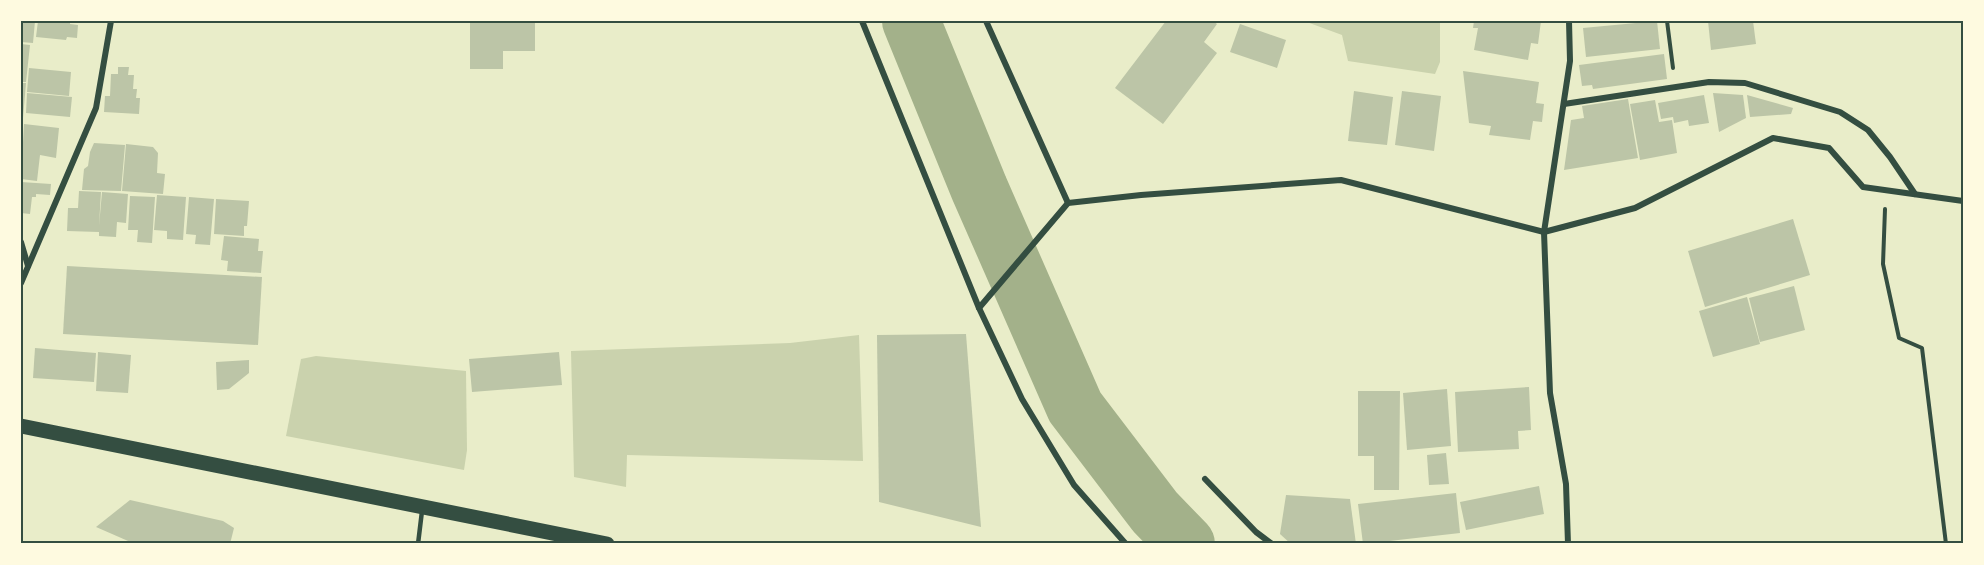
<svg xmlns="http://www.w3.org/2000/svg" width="1984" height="565" viewBox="0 0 1984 565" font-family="'Libre Baskerville',serif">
<rect width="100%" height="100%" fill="#e9edc9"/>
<g fill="#cad2ad">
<polygon points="1304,21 1440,21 1440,62 1435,74 1348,61 1342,35"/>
<polygon points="859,335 863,461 627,455 626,487 574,477 571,351 790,343"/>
<polygon points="316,356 466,371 467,450 464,470 286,436 301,359"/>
</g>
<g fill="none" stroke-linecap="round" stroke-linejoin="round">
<polyline stroke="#a3b18a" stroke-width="58" points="911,21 979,188 1075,407 1155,512 1186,544"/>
</g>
<g fill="#bcc5a7">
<polygon points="21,21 35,21 33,43 21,42"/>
<polygon points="38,21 70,21 70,24 78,25 77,38 67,37 66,40 36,37"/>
<polygon points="470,21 535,21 535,51 503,51 503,69 470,69"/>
<polygon points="1166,21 1213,21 1217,24 1204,42 1217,53 1163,124 1115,88"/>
<polygon points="1474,21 1541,21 1538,44 1531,43 1528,60 1474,50 1478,28 1473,28"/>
<polygon points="1657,21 1660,49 1586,57 1583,28"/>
<polygon points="1708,21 1753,21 1756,44 1711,50"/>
<polygon points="1240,24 1286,40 1277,68 1230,52"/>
<polygon points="21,44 30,45 26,82 21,82"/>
<polygon points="1664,54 1667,79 1593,89 1592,85 1582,86 1579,65"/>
<polygon points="118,67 129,67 128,75 134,75 133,89 137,89 136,98 140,98 139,114 104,112 105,96 110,96 111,74 118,74"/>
<polygon points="29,68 71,72 69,96 27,92"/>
<polygon points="1463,71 1539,82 1536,103 1544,104 1542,122 1533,121 1530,140 1489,135 1491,126 1469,123"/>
<polygon points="21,83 26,83 23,118 21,118"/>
<polygon points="1354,91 1393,97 1387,145 1348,141"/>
<polygon points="1402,91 1441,96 1434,151 1395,145"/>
<polygon points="27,93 72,97 70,117 26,113"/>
<polygon points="1713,93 1743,95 1746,118 1719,132"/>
<polygon points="1704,95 1709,123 1689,126 1688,120 1674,123 1673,117 1661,119 1658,103"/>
<polygon points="1747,95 1793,108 1791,114 1750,117"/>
<polygon points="1628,99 1638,158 1564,170 1571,120 1584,118 1582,106"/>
<polygon points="1655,100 1659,122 1672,120 1677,153 1640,160 1630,104"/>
<polygon points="24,124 59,128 56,158 40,155 37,181 21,179"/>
<polygon points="94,143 125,145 121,191 82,190 84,169 88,166 90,152"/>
<polygon points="126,144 153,147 158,153 157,173 165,174 163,194 122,191"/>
<polygon points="21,182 51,184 50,195 36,194 36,197 32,197 30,214 21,213"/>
<polygon points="79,191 101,192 99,226 102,192 128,194 126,223 117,222 116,237 99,236 99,232 67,231 68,208 78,208"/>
<polygon points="157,195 186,197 183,240 167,239 167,231 154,230"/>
<polygon points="130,196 155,197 152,243 137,242 138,230 128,230"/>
<polygon points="189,197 214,199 210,245 195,244 196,235 186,234"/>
<polygon points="216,199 249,201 247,226 244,226 244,236 214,234"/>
<polygon points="1793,219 1810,275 1705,307 1688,251"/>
<polygon points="224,236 259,239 258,251 263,251 261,273 227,271 228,261 221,260"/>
<polygon points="67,266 262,277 258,345 63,334"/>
<polygon points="1794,286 1805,330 1760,342 1749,298"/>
<polygon points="1747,297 1760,344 1713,357 1699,311"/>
<polygon points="966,334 981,527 879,502 877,335"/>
<polygon points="35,348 96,353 94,382 33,378"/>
<polygon points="98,352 131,355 128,393 96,391"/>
<polygon points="559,352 562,385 472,392 469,359"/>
<polygon points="249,360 249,373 229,389 217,390 216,362"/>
<polygon points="1529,387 1531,430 1518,431 1519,449 1458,452 1455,392"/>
<polygon points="1447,389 1451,446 1407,450 1403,393"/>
<polygon points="1358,391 1400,391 1399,490 1374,490 1374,456 1358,456"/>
<polygon points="1446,453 1449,484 1429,485 1427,455"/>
<polygon points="1539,486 1544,514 1466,530 1460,502"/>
<polygon points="1456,493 1460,533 1363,544 1358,504"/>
<polygon points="1286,495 1350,499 1356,544 1291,544 1280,534"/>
<polygon points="130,500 223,521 234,528 230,544 135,544 96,527"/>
</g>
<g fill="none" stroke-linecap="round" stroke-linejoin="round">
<g stroke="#344e41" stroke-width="4">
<polyline points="1667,21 1673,68"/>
<polyline points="1885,209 1883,264 1899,338 1922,348 1946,544"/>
</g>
<polyline stroke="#344e41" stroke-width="4.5" points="418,544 422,511"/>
<g stroke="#344e41" stroke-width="6">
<polyline points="862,21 979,308 1022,399 1074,485 1126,544"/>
<polyline points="986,21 1068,203"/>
<polyline points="1564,104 1709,82 1745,83 1840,112 1868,130 1890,157 1915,194"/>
<polyline points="21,242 28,266"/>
<polyline points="21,283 96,108 111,21"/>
<polyline points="979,308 1068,203 1141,195 1341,180 1544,232 1635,208 1773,138 1829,148 1863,187 1963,201"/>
<polyline points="1205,479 1256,532 1272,544"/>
<polyline points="1568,544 1566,484 1550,393 1544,232 1570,61 1569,21"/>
</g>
<polyline stroke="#344e41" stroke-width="15" points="21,426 607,544"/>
</g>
<rect width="1984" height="565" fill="none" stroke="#fefae0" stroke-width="45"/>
<rect x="22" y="22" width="1940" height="520" fill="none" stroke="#344e41" stroke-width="2"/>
</svg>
